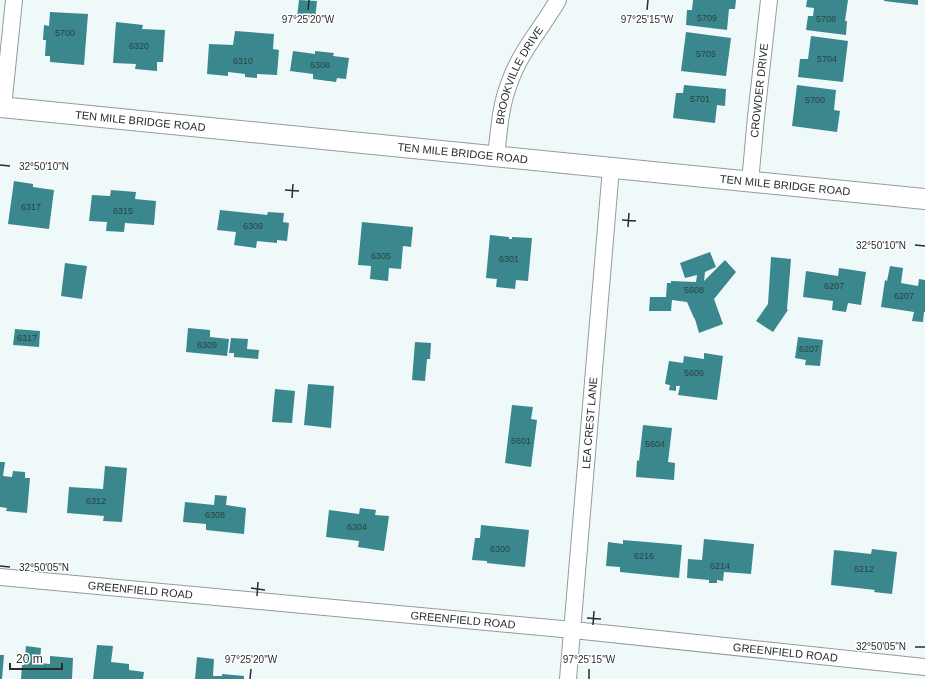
<svg xmlns="http://www.w3.org/2000/svg" width="925" height="679" viewBox="0 0 925 679" font-family="Arial,sans-serif">
<rect width="100%" height="100%" fill="#f0f9fa"/>
<g fill="#3a878e">
<polygon points="299,0 317,1 315,19 297,17"/>
<polygon points="693,0 736,0 735,9 729,9 727,30 686,25 687,10 692,10"/>
<polygon points="807,0 848,0 845,21 847,21 846,35 806,30 808,16 813,16 814,8 806,7"/>
<polygon points="884,0 918,0 918,5 884,1"/>
<polygon points="50,12 88,14 84,65 50,62 50,56 45,56 46,40 43,40 44,25 49,26"/>
<polygon points="116,22 143,25 142,29 165,30 163,62 157,62 157,71 135,69 136,64 113,63"/>
<polygon points="235,31 274,34 273,49 279,50 277,75 257,74 257,78 245,77 245,74 228,72 228,76 207,74 209,44 233,45"/>
<polygon points="686,32 731,38 726,76 681,71"/>
<polygon points="811,36 848,41 843,82 798,77 800,59 808,59"/>
<polygon points="293,51 315,54 315,51 334,53 333,56 349,58 346,79 337,78 336,82 313,79 313,74 290,71"/>
<polygon points="684,85 726,89 725,106 717,105 715,123 673,118 676,93 683,93"/>
<polygon points="797,85 836,90 834,110 840,111 837,132 792,126"/>
<polygon points="14,181 33,184 33,187 54,190 49,229 8,224"/>
<polygon points="111,190 136,192 135,199 156,201 154,225 125,223 124,232 106,231 107,222 89,221 92,195 110,196"/>
<polygon points="220,210 267,215 268,212 284,213 283,222 289,223 287,241 277,240 277,243 257,241 256,248 234,245 236,232 217,230"/>
<polygon points="362,222 413,227 411,247 403,246 401,269 389,268 388,281 370,279 371,266 358,265"/>
<polygon points="490,235 509,237 509,239 512,239 512,237 532,238 528,281 516,280 515,289 496,287 497,279 486,278"/>
<polygon points="710,252 716,267 705,272 704,281 725,260 736,272 714,299 723,324 699,333 695,319 694,318 687,302 672,300 671,311 649,311 650,297 666,297 667,283 671,283 671,281 696,282 697,275 685,278 680,263"/>
<polygon points="771,257 791,259 787,309 788,310 773,332 756,321 768,304"/>
<polygon points="65,263 87,266 82,299 61,296"/>
<polygon points="890,266 903,268 901,283 918,286 919,279 925,280 925,312 924,312 923,322 912,321 914,312 881,307 885,280 887,281"/>
<polygon points="839,268 866,272 861,305 848,303 846,312 832,310 833,301 803,297 806,271 838,276"/>
<polygon points="188,328 210,330 210,337 229,339 227,356 186,352"/>
<polygon points="15,329 40,331 39,347 13,345"/>
<polygon points="798,337 823,340 820,366 805,365 806,360 795,358"/>
<polygon points="231,338 248,339 247,349 259,350 258,359 234,357 234,353 229,353"/>
<polygon points="415,342 431,343 430,359 427,359 425,381 412,380"/>
<polygon points="704,353 723,356 717,400 678,395 680,386 676,386 676,391 669,390 670,385 665,384 669,361 683,363 684,356 704,359"/>
<polygon points="308,384 334,386 331,428 304,425"/>
<polygon points="275,389 295,391 292,423 272,422"/>
<polygon points="512,405 533,407 531,419 537,420 531,467 505,463"/>
<polygon points="643,425 672,428 668,462 675,463 674,480 636,477 637,460 639,461"/>
<polygon points="0,462 5,462 3,476 12,477 13,471 25,472 25,478 30,478 27,513 6,511 7,508 0,507"/>
<polygon points="105,466 127,468 122,522 103,521 104,516 67,513 69,487 103,489"/>
<polygon points="215,495 227,496 226,505 246,508 244,534 206,530 206,524 183,522 185,502 214,505"/>
<polygon points="360,508 376,510 375,515 389,516 384,551 358,547 359,541 326,537 329,510 359,514"/>
<polygon points="481,525 529,530 525,567 487,563 487,561 472,560 475,538 480,538"/>
<polygon points="704,539 754,544 751,574 724,572 723,581 717,580 717,583 709,583 709,580 687,578 688,559 702,560"/>
<polygon points="623,540 682,545 679,578 620,572 620,567 606,566 608,542 623,544"/>
<polygon points="872,549 897,552 892,594 874,592 875,590 831,585 834,550 871,554"/>
<polygon points="97,645 113,646 111,662 129,664 129,670 144,672 143,679 93,679"/>
<polygon points="26,646 41,648 40,663 50,664 50,656 73,658 72,679 21,679 22,665 24,665"/>
<polygon points="0,655 4,655 2,679 0,679"/>
<polygon points="197,657 214,659 213,676 222,676 222,674 244,676 244,679 195,679"/>
</g>
<g fill="none" stroke-linecap="round" stroke-linejoin="round">
<defs>
<g id="minor">
<polyline points="3,107 14,0"/>
<path id="s1" d="M496,156C499,132 500,107 509,84C519,53 542,28 558,0"/>
<path id="s2" d="M750,182L756,117L769,0"/>
<path id="s3" d="M0,577L573,630L925,667"/>
<path id="s4" d="M568,679L611,168"/>
</g>
<g id="tertiary">
<path id="s5" d="M0,107L925,199"/>
</g>
</defs>
<use href="#minor" stroke="#939c9d" stroke-width="18"/>
<use href="#tertiary" stroke="#939c9d" stroke-width="22"/>
<use href="#minor" stroke="#fff" stroke-width="16"/>
<use href="#tertiary" stroke="#fff" stroke-width="20"/>
</g>
<path fill="none" stroke="#282c2c" stroke-width="1.5" d="M308,10L309,0M647,10L648,0M0,165L10,166M285,190L299,191M292,198L293,184M622,220L636,221M628,227L629,213M915,245L925,246M0,566L10,567M251,588L265,590M257,596L258,582M587,618L601,619M593,625L594,611M915,647H925M250,679L251,669M589,679V669"/>
<g text-anchor="middle" dominant-baseline="central" stroke-width="3" stroke-linejoin="round" paint-order="stroke">
<g font-size="9" fill="#2c4344">
<text x="707" y="18">5709</text>
<text x="826" y="19">5708</text>
<text x="65" y="33">5700</text>
<text x="139" y="46">6320</text>
<text x="706" y="54">5705</text>
<text x="827" y="59">5704</text>
<text x="243" y="61">6310</text>
<text x="320" y="65">6308</text>
<text x="700" y="99">5701</text>
<text x="815" y="100">5700</text>
<text x="31" y="207">6317</text>
<text x="123" y="211">6315</text>
<text x="253" y="226">6309</text>
<text x="381" y="256">6305</text>
<text x="509" y="259">6301</text>
<text x="834" y="286">6207</text>
<text x="694" y="290">5608</text>
<text x="904" y="296">6207</text>
<text x="27" y="338">6317</text>
<text x="207" y="345">6309</text>
<text x="809" y="349">6207</text>
<text x="694" y="373">5606</text>
<text x="521" y="441">5601</text>
<text x="655" y="444">5604</text>
<text x="96" y="501">6312</text>
<text x="215" y="515">6308</text>
<text x="357" y="527">6304</text>
<text x="500" y="549">6300</text>
<text x="644" y="556">6216</text>
<text x="720" y="566">6214</text>
<text x="864" y="569">6212</text>
</g>
<g font-size="11" fill="#282c2c" stroke="#fff">
<text stroke="none"><textPath href="#s1" startOffset="85">BROOKVILLE DRIVE</textPath></text>
<text stroke="none"><textPath href="#s2" startOffset="92">CROWDER DRIVE</textPath></text>
<text stroke="none"><textPath href="#s5" startOffset="141">TEN MILE BRIDGE ROAD</textPath></text>
<text stroke="none"><textPath href="#s5" startOffset="465">TEN MILE BRIDGE ROAD</textPath></text>
<text stroke="none"><textPath href="#s5" startOffset="789">TEN MILE BRIDGE ROAD</textPath></text>
<text stroke="none"><textPath href="#s4" startOffset="257">LEA CREST LANE</textPath></text>
<text stroke="none"><textPath href="#s3" startOffset="141">GREENFIELD ROAD</textPath></text>
<text stroke="none"><textPath href="#s3" startOffset="465">GREENFIELD ROAD</textPath></text>
<text stroke="none"><textPath href="#s3" startOffset="789">GREENFIELD ROAD</textPath></text>
</g>
</g>
<g font-size="10" text-anchor="middle" fill="#282c2c" stroke="#fff" stroke-width="3" stroke-linejoin="round" paint-order="stroke">
<text x="308" y="23">97°25'20"W</text>
<text x="647" y="23">97°25'15"W</text>
<text x="44" y="170">32°50'10"N</text>
<text x="881" y="249">32°50'10"N</text>
<text x="44" y="571">32°50'05"N</text>
<text x="881" y="650">32°50'05"N</text>
<text x="251" y="663">97°25'20"W</text>
<text x="589" y="663">97°25'15"W</text>
</g>
<path d="M10 663v6h52v-6" fill="none" stroke="#282c2c" stroke-width="2"/>
<text x="16" y="663" font-size="12" fill="#282c2c" stroke="#ffffff" stroke-width="3" paint-order="stroke">20 m</text>
</svg>
